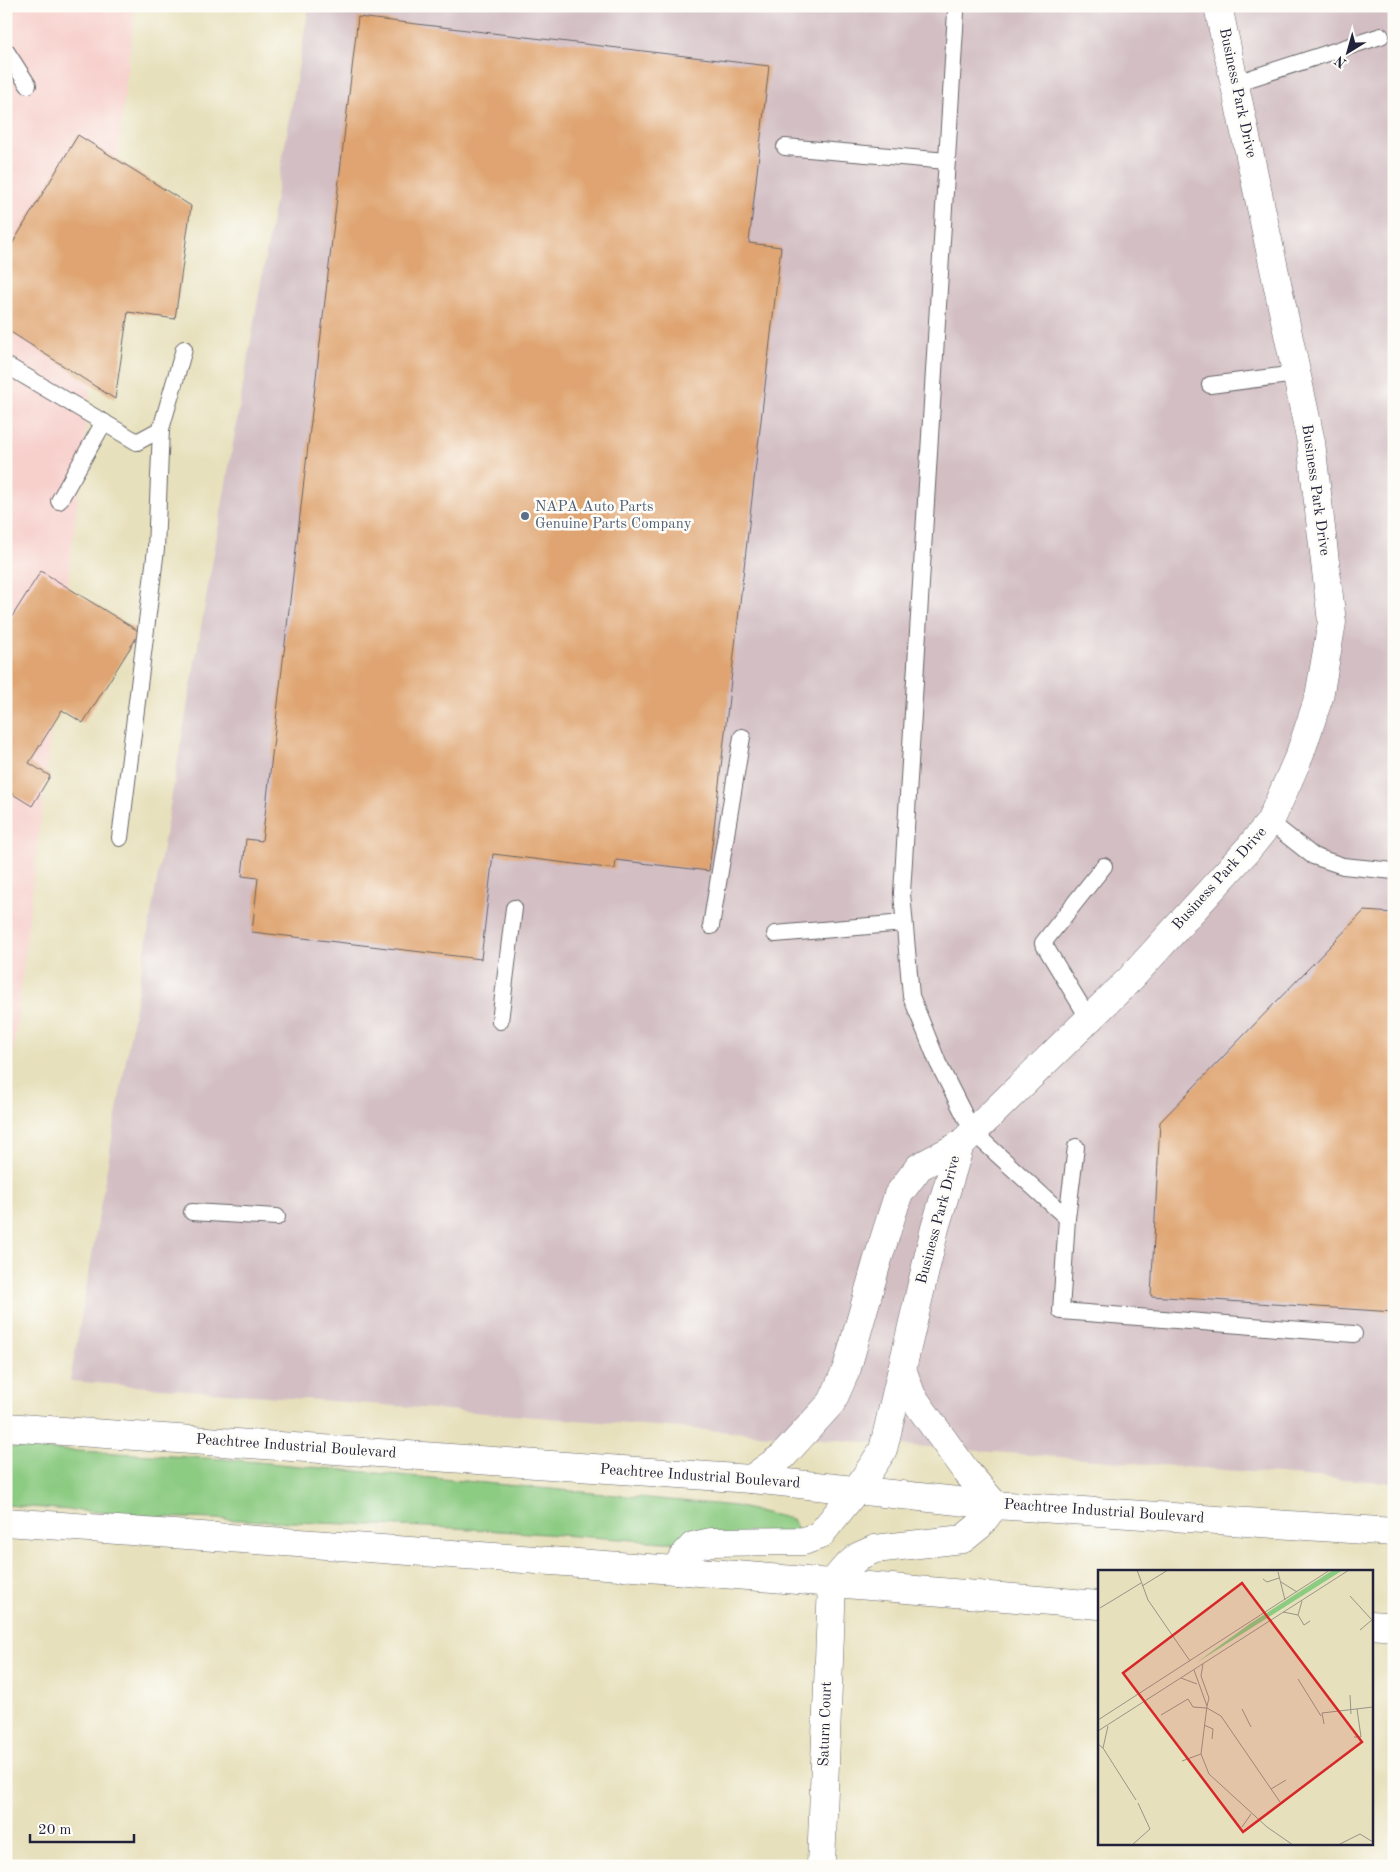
<svg xmlns="http://www.w3.org/2000/svg" width="1400" height="1872" viewBox="0 0 1400 1872" font-family="'Old Standard TT',serif">
<rect width="100%" height="100%" fill="#fdfcf7"/>
<filter id="ink" filterUnits="userSpaceOnUse"><feTurbulence type="fractalNoise" baseFrequency=".02" numOctaves="2"/><feDisplacementMap in="SourceGraphic" scale="10" xChannelSelector="R" yChannelSelector="G"/><feConvolveMatrix kernelMatrix="1 2 1 2 8 2 1 2 1" color-interpolation-filters="sRGB"/></filter>
<filter id="wash" filterUnits="userSpaceOnUse"><feTurbulence type="fractalNoise" baseFrequency=".0096" numOctaves="4" result="noise"/><feDisplacementMap in="SourceGraphic" scale="20" xChannelSelector="R" yChannelSelector="G"/><feGaussianBlur stdDeviation="1.12" result="paint"/><feColorMatrix in="noise" values="0 0 0 0 0 0 0 0 0 0 0 0 0 0 0 0 0 1.4 0 .05"/><feComposite in="paint" operator="in"/></filter>
<g filter="url(#wash)">
<rect width="100%" height="100%" fill="#e7e0bc"/>
<polygon fill="#f7d0cc" points="6,6 135,6 6,1115"/>
<polygon fill="#d2bec3" points="309,6 1394,6 1394,1483 70,1381"/>
<polygon fill="#8ccb82" stroke="#57765e" points="6,1447 224,1459 735,1506 792,1519 798,1529 776,1543 664,1542 455,1528 160,1517 6,1505"/>
<g id="blocks">
<g fill="#dfa471">
<polygon points="358,17 769,66 749,243 781,247 709,871 616,860 615,869 493,854 481,959 252,932 258,878 242,876 246,839 262,841"/>
<polygon points="78,135 191,206 175,319 128,312 115,399 6,329 6,254"/>
<polygon points="41,571 140,632 83,723 62,710 29,763 50,776 32,806 6,790 6,626"/>
<polygon points="1364,911 1394,913 1394,1312 1151,1296 1160,1122"/>
</g>
</g>
</g>
<g filter="url(#ink)">
<use href="#blocks" fill-opacity="0" stroke="#676468" stroke-width="1"/>
<g fill="none" stroke-linecap="round" stroke-linejoin="round">
<defs>
<g id="lane">
<polyline points="956,12 902,893 911,996 938,1063 973,1132 1067,1218 1061,1311 1354,1334"/>
<polyline points="6,51 28,85"/>
<polyline points="1236,83 1381,36"/>
<polyline points="785,147 947,161"/>
<polyline points="6,365 137,442 161,429 184,349"/>
<polyline points="1210,385 1296,374"/>
<polyline points="59,501 104,422"/>
<polyline points="1270,822 1313,856 1343,866 1394,871"/>
<polyline points="120,838 156,549 161,429"/>
<polyline points="711,926 742,737"/>
<polyline points="775,934 904,923"/>
<polyline points="1089,1019 1043,943 1104,866"/>
<polyline points="500,1021 514,908"/>
<polyline points="192,1212 277,1217"/>
<polyline points="1067,1218 1076,1147"/>
</g>
<g id="street">
<polyline points="751,1479 783,1456 832,1402 847,1368 877,1262 898,1195 919,1167 960,1145"/>
<polyline points="857,1489 883,1450 935,1228 960,1145 1131,978 1249,848 1270,822 1300,754 1319,697 1332,622 1311,442 1218,6"/>
<polyline points="821,1866 832,1583"/>
</g>
<g id="highway">
<polyline points="902,1369 912,1396 965,1470 995,1505"/>
<polyline points="6,1427 751,1479 995,1505 1394,1532"/>
<polyline points="6,1522 675,1570 1099,1605"/>
<polyline points="675,1570 683,1557 693,1546 711,1542 804,1541 820,1535 857,1489"/>
<polyline points="832,1583 845,1568 859,1556 875,1549 963,1539 979,1526 995,1505"/>
<polyline points="1371,1625 1394,1627"/>
</g>
</defs>
<use href="#lane" stroke="#676468" stroke-width="18"/>
<use href="#street" stroke="#676468" stroke-width="29"/>
<use href="#highway" stroke="#676468" stroke-width="29"/>
<use href="#lane" stroke="#fff" stroke-width="16"/>
<use href="#street" stroke="#fff" stroke-width="28"/>
<use href="#highway" stroke="#fff" stroke-width="28"/>
</g>
</g>
<circle fill="#5c6f8a" stroke="#fdfcf7" stroke-width="2" cx="525" cy="516" r="5"/>
<g text-anchor="middle" dominant-baseline="central" stroke-width="5" stroke-linejoin="round" paint-order="stroke">
<g font-size="15" fill="#22223b" stroke="#fdfcf7">
<text transform="translate(1237 93) rotate(78)">Business Park Drive</text>
<text transform="translate(1315 490) rotate(82)">Business Park Drive</text>
<text transform="translate(1220 879) rotate(-48)">Business Park Drive</text>
<text transform="translate(939 1220) rotate(-75)">Business Park Drive</text>
<text transform="translate(296 1447) rotate(4)">Peachtree Industrial Boulevard</text>
<text transform="translate(700 1477) rotate(4)">Peachtree Industrial Boulevard</text>
<text transform="translate(1104 1512) rotate(4)">Peachtree Industrial Boulevard</text>
<text transform="translate(826 1724) rotate(-88)">Saturn Court</text>
</g>
<g font-size="15" fill="#4e5e75" stroke="#fdfcf7" text-anchor="start">
<text x="535" y="507">NAPA Auto Parts<tspan x="535" dy="17">Genuine Parts Company</tspan></text>
</g>
</g>
<g transform="translate(1098 1570)">
<rect width="275" height="275" fill="#e7e0bc"/>
<path d="M235,0H245L98,93L153,53Z" fill="#8ccb82"/>
<path fill="none" stroke="#989488" stroke-width="1" d="M39,0L50,30L92,91M180,2L187,30M165,9L169,12L181,8M183,12L199,22M44,16L70,0M252,26L273,49M204,31L200,45L206,55L212,51M2,38L43,13M185,42L200,45M262,60L275,49M105,94L103,106L111,128L109,136M96,100L109,136L103,184L111,204L169,257L195,275M83,108L99,114M200,109L223,146M252,125L253,144M144,139L153,157M63,145L90,129L95,137L109,138L123,146L182,232M0,150L232,0M226,154L224,143L275,137M106,155L115,159L114,169M0,161L251,0M256,167H263L259,139M0,174L5,178L10,156M5,178L38,230M84,191L103,184M173,219L188,210M144,257L153,244M34,275L52,259L40,233M240,275L262,264L275,272"/>
<path fill="#d62828" fill-opacity="0.15" stroke="#d62828" stroke-width="2.5" d="M144,13L264,172L145,262L25,103Z"/>
<rect width="275" height="275" fill="none" stroke="#22223b" stroke-width="2.5"/>
</g>
<rect width="1400" height="1872" fill="none" stroke="#fdfcf7" stroke-width="25"/>
<g transform="translate(1348 52) rotate(217)" stroke="#fdfcf7" stroke-width="4" paint-order="stroke">
<path d="M0-4L9 19L0 12L-9 19Z" fill="#22223b"/>
<text y="-8" font-size="14" font-weight="bold" text-anchor="middle" fill="#22223b">N</text>
</g>
<path d="M30 1834v8h104v-8" fill="none" stroke="#22223b" stroke-width="2.5"/>
<text x="38" y="1834" font-size="15" fill="#22223b" stroke="#fdfcf7" stroke-width="4" paint-order="stroke">20 m</text>
</svg>
